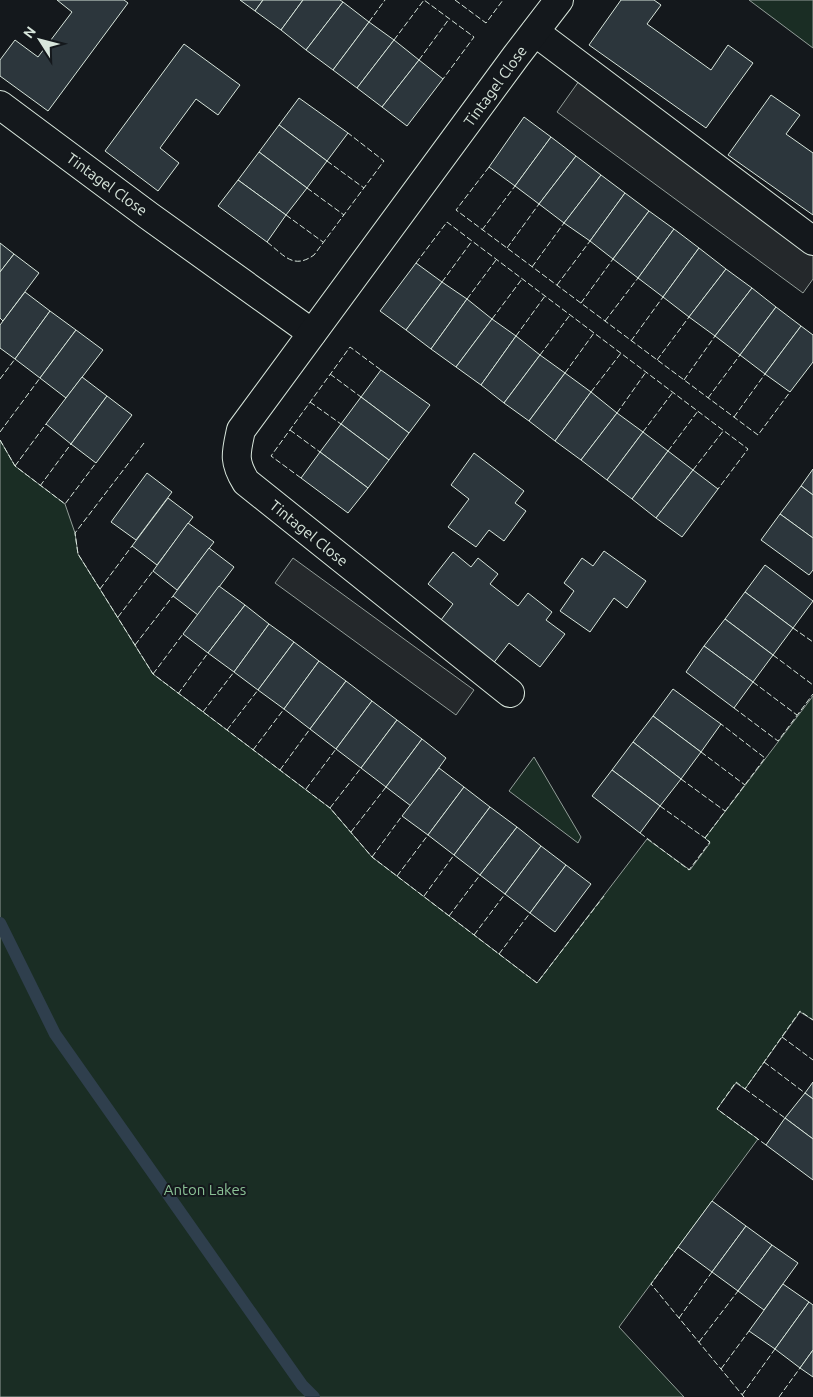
<svg xmlns="http://www.w3.org/2000/svg" width="813" height="1397" viewBox="0 0 813 1397" font-family="Ubuntu,sans-serif">
<rect width="100%" height="100%" fill="#14181c"/>
<g fill="#1a2d24" stroke="#939e99">
<polygon points="749,0 813,0 813,48"/>
<polygon points="0,440 15,466 65,504 75,533 78,554 153,674 330,808 372,857 537,983 647,839 690,870 710,843 705,838 813,696 813,1020 800,1012 745,1089 736,1083 717,1109 758,1139 619,1327 684,1397 0,1397"/>
<polygon points="534,757 581,837 578,843 509,791"/>
</g>
<g fill="#24282b" stroke="#939e99">
<polygon points="579,81 813,254 813,279 803,293 557,112"/>
<polygon points="293,558 474,690 456,715 275,583"/>
</g>
<g fill="none" stroke-linecap="round" stroke-linejoin="round">
<polyline stroke="#2f3f4d" stroke-width="12" points="0,923 55,1034 302,1385 314,1397"/>
</g>
<g fill="#2c363c" stroke="#d8e6dc">
<polygon points="57,0 124,0 128,3 48,111 0,76 0,60 15,40 38,57 72,12"/>
<polygon points="240,0 263,0 255,11"/>
<polygon points="263,0 303,0 281,30 255,11"/>
<polygon points="303,0 340,0 343,2 306,50 281,30"/>
<polygon points="621,0 654,0 661,5 647,24 711,70 728,45 753,63 706,128 589,45"/>
<polygon points="343,2 369,22 333,70 306,50"/>
<polygon points="369,22 394,40 357,88 333,70"/>
<polygon points="394,40 419,60 382,107 357,88"/>
<polygon points="184,44 240,85 218,115 196,99 160,148 179,163 158,191 105,151"/>
<polygon points="419,60 443,79 407,126 382,107"/>
<polygon points="771,95 800,115 786,134 813,153 813,215 728,155"/>
<polygon points="299,98 348,133 327,161 279,125"/>
<polygon points="524,117 551,137 515,186 489,167"/>
<polygon points="279,125 327,161 307,188 259,152"/>
<polygon points="551,137 576,156 539,204 515,186"/>
<polygon points="259,152 307,188 286,215 238,180"/>
<polygon points="576,156 601,175 564,223 539,204"/>
<polygon points="601,175 625,193 590,241 564,223"/>
<polygon points="238,180 286,215 267,242 218,206"/>
<polygon points="625,193 649,211 613,259 590,241"/>
<polygon points="649,211 674,229 638,278 613,259"/>
<polygon points="674,229 699,248 663,297 638,278"/>
<polygon points="0,243 14,254 0,272"/>
<polygon points="699,248 726,269 689,317 663,297"/>
<polygon points="14,254 39,273 3,321 0,318 0,272"/>
<polygon points="416,263 442,282 406,330 380,311"/>
<polygon points="726,269 752,288 715,336 689,317"/>
<polygon points="442,282 467,299 431,349 406,330"/>
<polygon points="752,288 776,307 740,355 715,336"/>
<polygon points="25,292 50,311 15,359 0,348 0,325"/>
<polygon points="467,299 492,319 456,367 431,349"/>
<polygon points="776,307 801,326 765,374 740,355"/>
<polygon points="50,311 76,330 40,378 15,359"/>
<polygon points="492,319 516,336 481,385 456,367"/>
<polygon points="801,326 813,335 813,362 790,392 765,374"/>
<polygon points="76,330 103,350 66,398 40,378"/>
<polygon points="516,336 540,355 504,403 481,385"/>
<polygon points="540,355 565,373 529,421 504,403"/>
<polygon points="381,370 430,405 409,433 361,397"/>
<polygon points="565,373 591,392 555,441 529,421"/>
<polygon points="82,377 107,396 71,444 46,424"/>
<polygon points="591,392 617,413 581,460 555,441"/>
<polygon points="107,396 132,415 96,463 71,444"/>
<polygon points="361,397 409,433 389,460 341,424"/>
<polygon points="617,413 643,432 607,480 581,460"/>
<polygon points="341,424 389,460 368,488 320,452"/>
<polygon points="643,432 668,451 632,499 607,480"/>
<polygon points="668,451 693,470 656,518 632,499"/>
<polygon points="320,452 368,488 348,513 301,478"/>
<polygon points="474,453 524,491 515,503 526,511 504,541 489,530 476,547 448,527 469,499 451,485"/>
<polygon points="813,469 813,495 801,486"/>
<polygon points="693,470 718,489 682,537 656,518"/>
<polygon points="147,473 172,492 136,540 111,522"/>
<polygon points="801,486 813,495 813,538 780,514"/>
<polygon points="168,498 193,517 157,565 132,546"/>
<polygon points="780,514 813,538 813,570 809,575 761,540"/>
<polygon points="188,523 214,542 177,590 153,571"/>
<polygon points="209,548 234,567 198,615 173,596"/>
<polygon points="604,551 646,581 627,608 614,598 590,632 560,611 574,591 564,583 582,558 593,566"/>
<polygon points="453,552 471,567 478,558 498,574 490,584 518,606 528,593 552,612 546,620 565,634 540,667 509,643 492,665 438,624 453,604 428,584"/>
<polygon points="765,565 813,601 793,628 745,592"/>
<polygon points="219,586 245,605 208,653 183,634"/>
<polygon points="745,592 793,628 773,655 725,619"/>
<polygon points="245,605 269,624 234,672 208,653"/>
<polygon points="725,619 773,655 753,682 704,646"/>
<polygon points="269,624 294,642 258,690 234,672"/>
<polygon points="294,642 319,661 284,709 258,690"/>
<polygon points="704,646 753,682 734,708 686,672"/>
<polygon points="319,661 346,681 310,729 284,709"/>
<polygon points="346,681 372,701 336,749 310,729"/>
<polygon points="673,689 721,724 701,752 653,716"/>
<polygon points="372,701 397,720 361,768 336,749"/>
<polygon points="653,716 701,752 681,779 633,742"/>
<polygon points="397,720 422,739 386,787 361,768"/>
<polygon points="422,739 446,758 411,806 386,787"/>
<polygon points="633,742 681,779 660,806 612,770"/>
<polygon points="439,768 464,787 428,835 402,816"/>
<polygon points="612,770 660,806 640,833 592,796"/>
<polygon points="464,787 490,807 454,855 428,835"/>
<polygon points="490,807 517,827 480,875 454,855"/>
<polygon points="517,827 541,846 505,894 480,875"/>
<polygon points="541,846 566,865 530,913 505,894"/>
<polygon points="566,865 591,884 555,932 530,913"/>
<polygon points="813,1082 813,1099 805,1093"/>
<polygon points="805,1093 813,1099 813,1139 785,1118"/>
<polygon points="785,1118 813,1139 813,1180 766,1145"/>
<polygon points="712,1201 746,1226 712,1272 678,1247"/>
<polygon points="746,1226 772,1245 738,1291 712,1272"/>
<polygon points="772,1245 798,1263 764,1310 738,1291"/>
<polygon points="783,1284 809,1302 775,1349 749,1331"/>
<polygon points="809,1302 813,1305 813,1350 800,1368 775,1349"/>
<polygon points="813,1350 813,1377 800,1368"/>
</g>
<g fill="none" stroke-linecap="round" stroke-linejoin="round">
<defs>
<g id="minor">
<polyline points="535,32 813,241"/>
<polyline points="0,105 149,216 312,333"/>
<path d="M510,693L246,482C233,461 236,453 241,430L516,56L559,0"/>
</g>
</defs>
<use href="#minor" stroke="#d8e6dc" stroke-width="30"/>
<use href="#minor" stroke="#14181c" stroke-width="28"/>
<g stroke="#d8e6dc" stroke-width="1" stroke-dasharray="6 2.5" stroke-linecap="butt">
<polyline points="455,0 486,23 503,0"/>
<polyline points="369,22 385,0"/>
<polyline points="394,40 424,0 474,37 443,79"/>
<polyline points="419,60 449,19"/>
<polyline points="327,161 364,188"/>
<polyline points="489,167 456,210 758,435 790,392"/>
<polyline points="307,188 344,215"/>
<polyline points="286,215 323,242"/>
<polyline points="482,230 515,186"/>
<path d="M267,242C284,255 293,270 314,255L384,161L348,133"/>
<polyline points="507,248 539,204"/>
<polyline points="416,263 447,222 472,241 748,449 718,489"/>
<polyline points="532,267 564,223"/>
<polyline points="442,282 472,241"/>
<polyline points="557,285 590,241"/>
<polyline points="467,299 496,260"/>
<polyline points="581,303 613,259"/>
<polyline points="492,319 522,279"/>
<polyline points="605,321 638,278"/>
<polyline points="516,336 545,296"/>
<polyline points="631,341 663,297"/>
<polyline points="540,355 570,315"/>
<polyline points="657,360 689,317"/>
<polyline points="565,373 594,333"/>
<polyline points="330,374 361,397"/>
<polyline points="0,379 15,359"/>
<polyline points="684,380 715,336"/>
<polyline points="591,392 621,353"/>
<polyline points="708,398 740,355"/>
<polyline points="310,402 341,424"/>
<polyline points="617,413 646,372"/>
<polyline points="734,417 765,374"/>
<polyline points="290,430 320,452"/>
<polyline points="0,432 40,378"/>
<polyline points="643,432 673,392"/>
<polyline points="0,440 15,466 65,504 96,463"/>
<polyline points="144,443 75,533 78,554 153,674 330,808 372,857 537,983 604,896"/>
<polyline points="668,451 698,411"/>
<polyline points="15,466 46,424"/>
<polyline points="693,470 724,430"/>
<polyline points="301,478 271,456 350,347 381,370"/>
<polyline points="40,486 71,444"/>
<polyline points="100,589 132,546"/>
<polyline points="118,617 153,571"/>
<polyline points="793,628 813,642"/>
<polyline points="135,645 173,596"/>
<polyline points="773,655 813,685"/>
<polyline points="153,674 183,634"/>
<polyline points="753,682 797,715"/>
<polyline points="178,694 208,653"/>
<polyline points="734,708 778,741 813,694"/>
<polyline points="203,712 234,672"/>
<polyline points="227,730 258,690"/>
<polyline points="253,750 284,709"/>
<polyline points="701,752 745,785"/>
<polyline points="280,770 310,729"/>
<polyline points="681,779 725,811"/>
<polyline points="306,789 336,749"/>
<polyline points="660,806 705,838"/>
<polyline points="330,808 361,768"/>
<polyline points="351,832 386,787"/>
<polyline points="640,833 689,870 710,842 705,838 765,758 721,724"/>
<polyline points="372,857 402,816"/>
<polyline points="397,876 428,835"/>
<polyline points="424,896 454,855"/>
<polyline points="449,916 480,875"/>
<polyline points="474,935 505,894"/>
<polyline points="499,954 530,913"/>
<polyline points="782,1037 813,1060"/>
<polyline points="764,1062 805,1093"/>
<polyline points="745,1089 785,1118"/>
<polyline points="766,1145 717,1109 736,1082 745,1089 800,1011 813,1020"/>
<polyline points="678,1247 651,1284 744,1397"/>
<polyline points="679,1318 712,1272"/>
<polyline points="699,1342 738,1291"/>
<polyline points="721,1369 749,1331"/>
<polyline points="742,1395 775,1349"/>
<polyline points="779,1397 800,1368"/>
</g>
</g>
<g text-anchor="middle" dominant-baseline="central" stroke-width="4" stroke-linejoin="round" paint-order="stroke">
<g font-size="15" fill="#d8e6dc" stroke="#14181c">
<text transform="translate(495 86) rotate(-54)">Tintagel Close</text>
<text transform="translate(107 184) rotate(36)">Tintagel Close</text>
<text transform="translate(309 533) rotate(39)">Tintagel Close</text>
</g>
<g font-size="15" fill="#8ac095" stroke="#14181c">
<text x="205" y="1189">Anton Lakes</text>
</g>
</g>
<g transform="translate(40 40) rotate(306)" stroke="#14181c" stroke-width="4" paint-order="stroke">
<path d="M0-4L9 19L0 12L-9 19Z" fill="#d8e6dc"/>
<text y="-8" font-size="14" font-weight="bold" text-anchor="middle" fill="#d8e6dc">N</text>
</g>
</svg>
